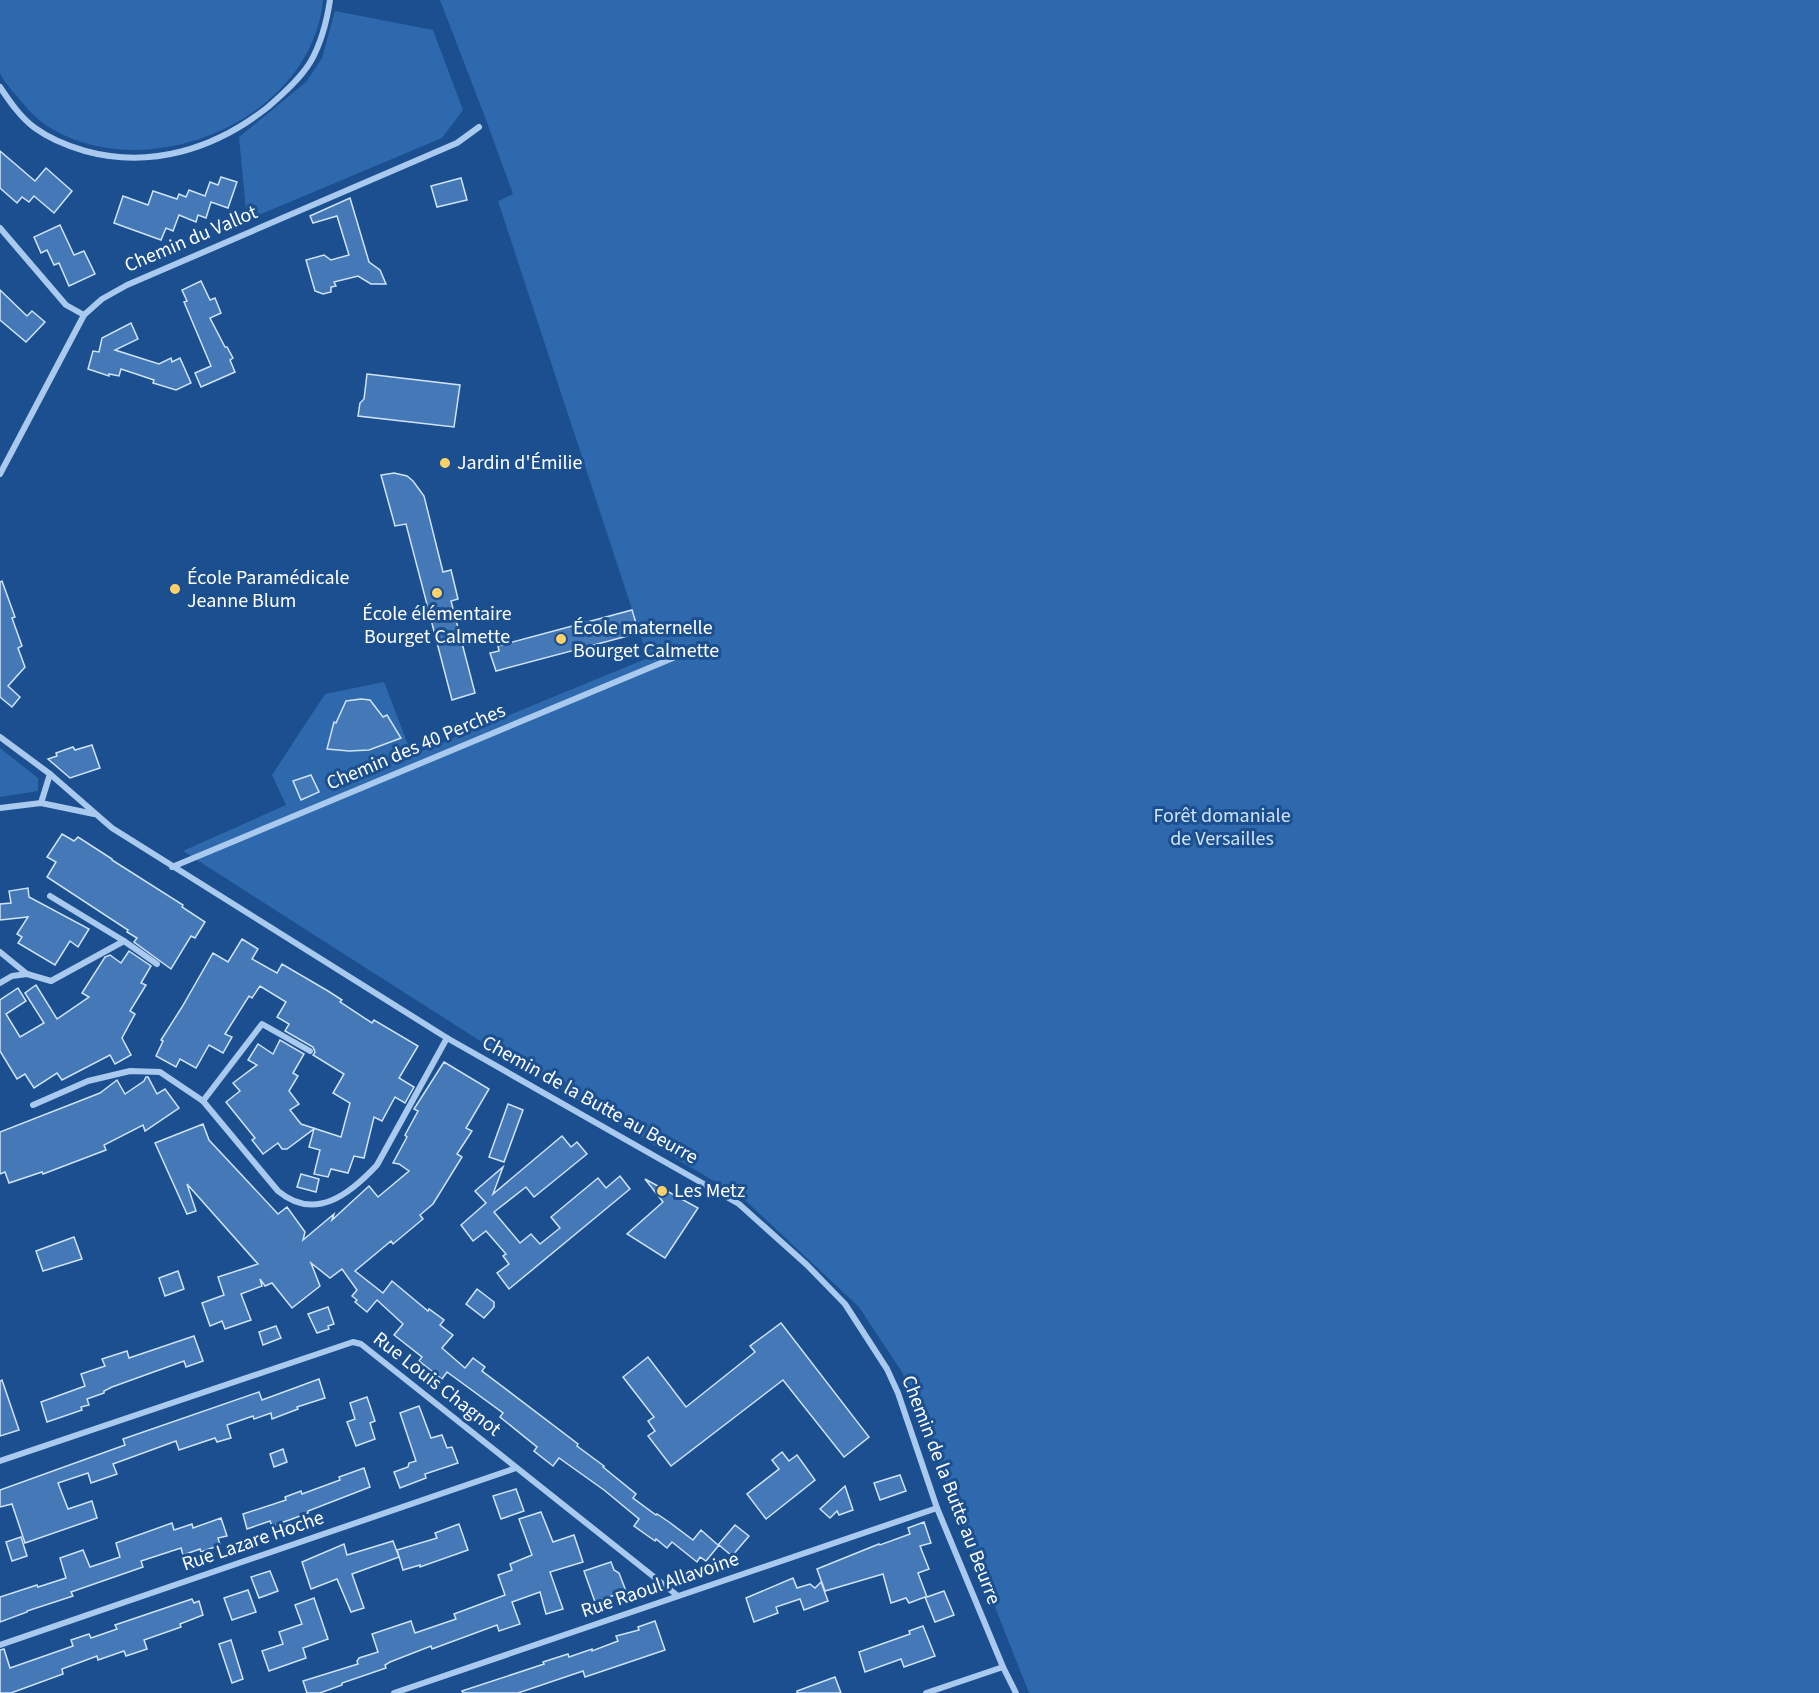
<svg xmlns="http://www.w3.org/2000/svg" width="1819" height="1693" viewBox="0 0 1819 1693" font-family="'Source Sans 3',sans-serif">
<rect width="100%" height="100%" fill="#1b4f8f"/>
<g fill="#2e69ad">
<path d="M0,0H323C313,107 182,172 85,143C59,135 39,124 22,102C16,95 3,81 0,73C0,68 0,60 0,55C0,36 0,18 0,0Z"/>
<polygon points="440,0 1819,0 1819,1693 1029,1693 902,1372 859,1307 744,1199 499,1053 183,851 286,805 272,775 325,694 384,682 412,755 648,658 498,201 513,194 485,117"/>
<polygon points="335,11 433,30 463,110 442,138 247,220 239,137 306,82 322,58"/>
<polygon points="0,748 38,778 38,791 0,797"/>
</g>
<g fill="#4478b7" stroke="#cfe3fa" stroke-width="1.5">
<polygon points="0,151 35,181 46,168 72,191 54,213 34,196 29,202 22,197 17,203 0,188"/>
<polygon points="221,177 237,182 228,208 211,202 206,218 198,215 196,222 179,215 173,231 166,228 161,240 114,223 123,196 148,205 153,191 177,199 179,194 186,197 189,190 205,196 210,182 218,185"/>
<polygon points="461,178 467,200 437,207 431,186"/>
<polygon points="350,198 369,262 380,270 386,284 371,284 358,276 334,282 336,286 331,287 331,292 323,294 315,291 306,260 324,255 331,260 349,255 337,216 313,223 310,216"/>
<polygon points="60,225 74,255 84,251 95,274 69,286 59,263 54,265 47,250 41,253 34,237"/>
<polygon points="201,281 210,300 215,298 221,313 210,318 225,347 227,347 233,358 230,360 235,372 201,387 195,373 211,366 184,302 187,301 182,290"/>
<polygon points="0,290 27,316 32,311 45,322 26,342 0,320"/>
<polygon points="131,323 138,339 115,350 159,364 171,358 172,362 180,358 191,383 176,390 153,383 154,380 121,369 119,376 109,374 109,376 88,369 93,351 99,352 102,338"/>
<polygon points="367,374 460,385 454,427 358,416 360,403 364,399"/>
<polygon points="394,473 407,476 413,481 424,496 443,572 451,570 458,599 451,601 475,693 452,700 406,524 395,526 381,475"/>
<polygon points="2,581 15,617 12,618 22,646 18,648 25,667 8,686 20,697 12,707 0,697 0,582"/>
<polygon points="632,610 639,633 496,671 490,653 499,651 498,646"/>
<polygon points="361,699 370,700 383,717 387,715 401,738 369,750 349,751 327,749 334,722 336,723 346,701"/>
<polygon points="92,745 100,768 70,778 48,759 57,756 56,753 73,747 75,750"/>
<polygon points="311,775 319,792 301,800 293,781"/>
<polygon points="62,834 74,841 78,837 112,859 112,860 183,905 182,907 205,922 195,938 191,936 171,969 134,942 137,938 127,932 128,930 47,877 56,862 47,857"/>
<polygon points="28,888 29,897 89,929 78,947 70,941 55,965 18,943 22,937 17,934 28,917 0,920 0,904 11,903 9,891"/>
<polygon points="242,939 258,949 252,959 277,973 282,964 328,991 342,1000 340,1002 372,1023 374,1020 418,1046 399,1078 414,1087 405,1103 395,1097 382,1121 374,1117 364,1158 354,1156 348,1173 331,1169 328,1177 314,1174 320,1150 309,1147 314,1129 287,1149 282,1149 278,1143 263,1154 252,1140 255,1138 226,1102 240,1091 233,1083 257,1065 248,1060 258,1044 273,1054 280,1040 304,1054 293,1073 298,1076 289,1091 299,1104 290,1110 301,1124 341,1137 350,1103 333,1093 344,1074 313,1055 315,1052 313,1047 285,1031 289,1024 277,1017 286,1002 260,986 252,998 249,996 225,1034 232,1037 223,1053 209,1045 196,1068 180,1059 176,1067 156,1056 163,1041 161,1040 182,1007 213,953 228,962"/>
<polygon points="129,951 151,966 141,983 146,985 130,1011 135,1014 122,1038 131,1055 115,1064 110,1055 62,1080 57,1073 34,1088 25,1074 17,1079 0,1051 0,1000 18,988 26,1001 6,1014 20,1037 44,1023 25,993 36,985 57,1019 89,997 82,993 105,957 110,955 121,963"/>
<polygon points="444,1062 489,1089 466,1128 472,1131 457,1154 462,1157 433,1204 420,1215 423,1219 393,1244 391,1241 355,1271 383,1293 392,1281 428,1311 429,1309 444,1320 440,1325 453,1335 442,1348 465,1368 473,1358 485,1367 482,1371 578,1444 577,1446 604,1466 603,1467 636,1494 633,1498 656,1515 657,1514 669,1522 693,1540 701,1530 718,1545 735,1525 749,1536 732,1556 719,1545 706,1561 700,1557 697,1562 672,1542 667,1548 656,1539 655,1541 634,1526 639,1519 604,1490 559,1458 553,1466 534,1451 537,1447 500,1417 503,1413 447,1372 442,1379 419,1361 422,1357 394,1335 403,1324 377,1300 367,1312 355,1302 357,1300 352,1296 357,1290 342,1269 330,1278 311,1263 320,1286 292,1308 272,1283 265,1286 260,1279 262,1286 241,1294 251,1320 225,1329 222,1321 210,1326 202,1303 224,1295 218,1277 258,1264 187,1184 196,1211 187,1214 155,1143 203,1124 209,1140 278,1214 287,1207 305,1232 303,1240 334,1214 332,1220 369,1186 378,1197 409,1171 399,1164 393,1163 407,1137 405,1135 418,1111 414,1109"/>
<polygon points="146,1077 148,1077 157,1094 165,1089 179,1108 145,1131 143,1125 104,1145 106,1150 43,1174 42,1172 9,1183 5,1172 0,1174 0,1132 100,1093 117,1080 125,1094 144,1081"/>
<polygon points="508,1104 523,1110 504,1162 489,1157"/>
<polygon points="562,1136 571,1147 577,1142 587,1154 534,1197 526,1187 494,1212 520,1243 531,1234 540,1244 560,1228 551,1217 598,1178 606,1188 620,1176 630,1189 509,1289 497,1273 509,1264 503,1256 506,1254 486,1231 473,1241 461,1225 486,1203 475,1191 503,1167 493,1194"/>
<polygon points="301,1174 319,1179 316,1192 297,1187"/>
<polygon points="645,1179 698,1208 665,1258 627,1234 663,1202"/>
<polygon points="74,1237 82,1259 43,1271 36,1251"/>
<polygon points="178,1271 184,1289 165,1296 159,1278"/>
<polygon points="477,1289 494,1302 494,1307 484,1318 466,1304"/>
<polygon points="328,1307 334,1324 328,1326 329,1329 317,1333 308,1314"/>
<polygon points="781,1323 869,1437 844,1457 783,1380 671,1466 648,1436 655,1431 648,1421 654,1417 623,1377 648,1357 686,1407 755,1352 750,1346"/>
<polygon points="276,1326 281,1338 263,1345 259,1332"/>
<polygon points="194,1336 203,1361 186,1367 184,1361 112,1387 104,1391 104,1393 87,1399 89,1405 81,1407 82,1410 47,1422 41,1402 85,1386 81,1374 105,1366 102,1359 127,1351 129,1358"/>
<polygon points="319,1379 325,1398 297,1407 298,1409 272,1419 271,1413 254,1419 253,1416 227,1425 231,1438 217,1442 215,1438 179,1450 176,1441 113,1464 117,1474 91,1483 88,1473 58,1483 68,1509 92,1501 97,1518 25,1543 12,1504 0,1507 0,1490 125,1445 123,1439 259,1392 262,1400"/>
<polygon points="2,1380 19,1430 0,1436 0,1381"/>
<polygon points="367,1397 375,1421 370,1423 375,1439 356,1446 347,1422 355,1419 350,1403"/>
<polygon points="419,1406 431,1438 442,1435 447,1448 452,1447 458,1463 425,1474 426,1478 400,1488 394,1472 408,1467 409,1463 416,1461 400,1413"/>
<polygon points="283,1449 287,1462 274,1467 270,1454"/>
<polygon points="782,1452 789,1461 797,1455 815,1480 766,1519 747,1494 779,1469 772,1460"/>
<polygon points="364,1468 370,1487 308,1511 308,1513 292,1519 272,1526 270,1521 247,1529 243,1514 286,1500 285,1497 301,1491 302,1494 340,1480 339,1477"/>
<polygon points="900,1475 906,1491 880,1500 874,1483"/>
<polygon points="845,1486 853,1510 839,1515 837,1511 830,1518 820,1509"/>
<polygon points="516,1489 524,1511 501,1519 493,1496"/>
<polygon points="541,1512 553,1542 574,1535 583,1562 550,1572 563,1609 546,1614 540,1592 512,1602 520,1624 499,1631 497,1625 432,1649 431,1646 390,1662 385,1665 386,1668 342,1683 342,1685 320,1693 307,1693 303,1681 358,1664 357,1661 359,1658 378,1652 372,1634 411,1621 415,1633 456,1619 454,1614 505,1595 498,1575 512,1570 510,1564 532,1555 519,1519"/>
<polygon points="221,1518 227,1536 218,1538 220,1545 201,1552 200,1549 183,1555 181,1548 141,1561 143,1567 71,1592 73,1596 27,1611 27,1612 0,1622 0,1597 37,1585 38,1587 66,1578 60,1558 83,1550 90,1567 120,1557 116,1543 172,1523 174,1530 192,1524 193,1528"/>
<polygon points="924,1522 931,1543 920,1546 929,1569 918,1573 927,1597 944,1591 954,1615 935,1622 925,1597 909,1603 906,1598 891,1603 883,1574 825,1591 817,1569 879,1544 880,1545 910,1534 908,1528"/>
<polygon points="459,1524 468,1550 420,1567 420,1565 403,1570 397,1550 437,1538 435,1533"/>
<polygon points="21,1537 27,1556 12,1561 6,1542"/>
<polygon points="393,1541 399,1557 352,1574 364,1608 351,1612 337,1579 311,1589 302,1562 344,1544 347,1555"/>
<polygon points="611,1562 614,1570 619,1573 626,1591 595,1602 584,1571"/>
<polygon points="270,1571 278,1591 259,1598 251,1577"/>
<polygon points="793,1578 797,1588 810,1584 815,1588 821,1582 828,1601 804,1610 800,1599 776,1607 778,1613 754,1622 746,1598"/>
<polygon points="248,1590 256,1612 232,1620 224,1598"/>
<polygon points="314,1598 328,1639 303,1648 306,1658 269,1671 262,1651 283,1644 279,1632 302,1624 295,1605"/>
<polygon points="192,1599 194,1603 199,1601 203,1615 180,1624 181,1627 144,1640 147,1649 126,1656 124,1651 98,1660 97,1656 62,1669 63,1674 11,1693 0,1693 0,1650 4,1649 10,1668 73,1646 71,1640 89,1634 91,1638 117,1629 115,1625"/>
<polygon points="655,1621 665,1650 585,1677 583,1671 518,1693 463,1693 462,1691 544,1664 543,1662 568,1654 569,1657 592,1649 592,1651 618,1641 616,1636 639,1630 638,1627"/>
<polygon points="923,1626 935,1656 904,1667 901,1659 865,1672 859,1652 910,1634 909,1631"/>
<polygon points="231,1640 243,1679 232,1683 219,1644"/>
<polygon points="835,1677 841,1693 797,1693 797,1691"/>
</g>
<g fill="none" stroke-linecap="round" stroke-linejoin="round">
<g stroke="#a9c9ee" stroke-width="6">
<path d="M0,87C10,102 21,118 35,128C50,139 68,146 85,151C151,169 215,149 268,107C283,94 301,78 311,61C321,43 327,20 330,0"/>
<polyline points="0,228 66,305 84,315"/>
<polyline points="0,474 84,315 102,299 127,285 457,143 479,127"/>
<polyline points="0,737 50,774 112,828 447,1038 739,1204 807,1265 845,1304 887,1369 898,1393 937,1508 1003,1667 1016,1693"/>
<polyline points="41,803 50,774"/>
<polyline points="0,808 41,803 94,814"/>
<polyline points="172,867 673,658"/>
<polyline points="124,941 157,964"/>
<polyline points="0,952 27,974 51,981 124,941 50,896"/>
<polyline points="0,983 12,976 27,974"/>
<polyline points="203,1101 262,1024 310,1051"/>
<path d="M33,1105L88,1081L130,1071L160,1072L203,1101L278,1191C315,1222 350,1194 377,1165L447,1038"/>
<polyline points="0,1461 353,1342 361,1344 678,1596"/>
<polyline points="0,1645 516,1468"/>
<polyline points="394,1693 937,1508"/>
<polyline points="926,1693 1003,1667"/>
</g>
</g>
<g fill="#ffd166" stroke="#1b4f8f" stroke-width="2">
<circle cx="445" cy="463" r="6"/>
<circle cx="175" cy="589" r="6"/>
<circle cx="437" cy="593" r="6"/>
<circle cx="561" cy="639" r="6"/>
<circle cx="662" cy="1191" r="6"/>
</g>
<g text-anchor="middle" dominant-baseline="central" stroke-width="6" stroke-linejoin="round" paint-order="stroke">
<g font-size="20" fill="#fff" stroke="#1b4f8f">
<text transform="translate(191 239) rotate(-23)">Chemin du Vallot</text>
<text transform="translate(416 747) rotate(-23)">Chemin des 40 Perches</text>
<text transform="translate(590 1100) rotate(29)">Chemin de la Butte au Beurre</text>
<text transform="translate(437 1384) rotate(38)">Rue Louis Chagnot</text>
<text transform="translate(951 1490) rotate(69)">Chemin de la Butte au Beurre</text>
<text transform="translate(253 1541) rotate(-19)">Rue Lazare Hoche</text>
<text transform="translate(660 1585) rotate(-19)">Rue Raoul Allavoine</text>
</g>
<g font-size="20" fill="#fff" stroke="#1b4f8f" text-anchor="start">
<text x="457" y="463">Jardin d'Émilie</text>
<text x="187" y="578">École Paramédicale<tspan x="187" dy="23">Jeanne Blum</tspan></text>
<text x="437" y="614" text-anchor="middle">École élémentaire<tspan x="437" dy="23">Bourget Calmette</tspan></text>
<text x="573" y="628">École maternelle<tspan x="573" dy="23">Bourget Calmette</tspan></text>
<text x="674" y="1191">Les Metz</text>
</g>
<g font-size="20" fill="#cfe3fa" stroke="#1b4f8f">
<text x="1222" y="816">Forêt domaniale<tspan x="1222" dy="23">de Versailles</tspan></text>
</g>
</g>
</svg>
